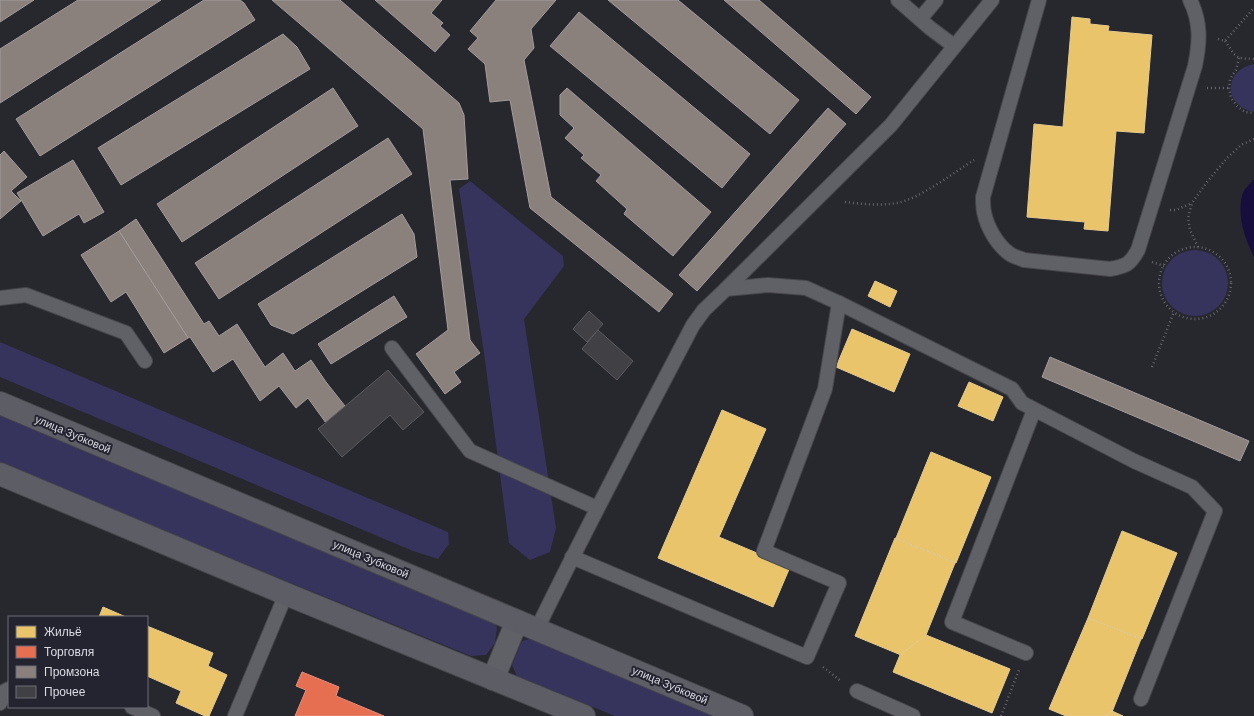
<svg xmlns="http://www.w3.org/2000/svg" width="1254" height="716" viewBox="0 0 1254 716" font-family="Arial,sans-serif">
<rect width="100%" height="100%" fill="#27272e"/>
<g fill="#36335c">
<path d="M1254,64V112C1223,106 1223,70 1254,64Z"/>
<polygon points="470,181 563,256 564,266 524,319 556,528 550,552 530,560 509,543 484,353 459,189"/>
<circle cx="1195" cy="283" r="33"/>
<polygon points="0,342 448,532 449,544 438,559 413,551 0,377"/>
<polygon points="0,415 493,619 497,628 495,643 486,655 471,656 291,583 0,463"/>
<polygon points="533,638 717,716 615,716 517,676 512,665 522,641"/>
</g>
<path fill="#170e3d" d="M1253,180H1254V257C1245,238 1237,217 1242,196C1243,190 1249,185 1253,180Z"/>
<g fill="#e9c46a" stroke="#e5cb8f">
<polygon points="1072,17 1090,19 1090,24 1109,26 1108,31 1152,35 1144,133 1116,131 1108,231 1084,229 1085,222 1027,217 1034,124 1063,127"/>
<polygon points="875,281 897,291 890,307 868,296"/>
<polygon points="852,329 910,354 894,392 836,367"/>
<polygon points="969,382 1003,397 993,421 958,406"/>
<polygon points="722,410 766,429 719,537 790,567 773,607 658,558"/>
<polygon points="931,452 991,477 956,563 896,538"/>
<polygon points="1122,531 1177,553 1142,639 1088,618"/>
<polygon points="895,538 955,563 926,635 901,655 855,636"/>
<polygon points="103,607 126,617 99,617"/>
<polygon points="1088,618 1141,639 1112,712 1105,716 1066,716 1049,709"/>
<polygon points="147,626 213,653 208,666 227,675 209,716 205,716 176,703 181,691 147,676"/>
<polygon points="926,635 1010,669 992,713 893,672 900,655"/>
<polygon points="1112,711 1123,716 1104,716"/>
</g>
<polygon fill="#e76f51" stroke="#e38f7d" points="302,672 339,687 336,696 384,716 295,716 306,690 296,686"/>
<g fill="#8a817c" stroke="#a29c9b">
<polygon points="0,0 34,0 0,22"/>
<polygon points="78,0 161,0 0,103 0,49"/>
<polygon points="204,0 240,0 244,3 255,20 40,156 16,119"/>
<polygon points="272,0 340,0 459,103 464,115 468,179 450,180 470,340 480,353 454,372 461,382 445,394 416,354 448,330 423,129"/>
<polygon points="375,0 442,0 431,13 443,23 440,26 450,35 435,52"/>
<polygon points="496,0 556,0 531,29 534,48 524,60 551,197 673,294 659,312 530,208 510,100 490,102 485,64 468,49 478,38 470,31"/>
<polygon points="608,0 678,0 799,100 770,134"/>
<polygon points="724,0 759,0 871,97 856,114"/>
<polygon points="579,12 750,154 722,188 550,46"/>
<polygon points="283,34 297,47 310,69 121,185 98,148"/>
<polygon points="333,88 358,126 182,242 157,204"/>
<polygon points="567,88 711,212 673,256 624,214 627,209 596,181 601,175 581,158 584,155 565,138 574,128 560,115 560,95"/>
<polygon points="828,108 846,124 697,291 679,275"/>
<polygon points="388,138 412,174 219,299 195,263"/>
<polygon points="4,151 27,177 11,191 21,201 0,219 0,155"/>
<polygon points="73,160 104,212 84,223 79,214 43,236 17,193"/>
<polygon points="402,214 414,234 417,257 293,334 271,325 258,304"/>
<polygon points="136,219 204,324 209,321 219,336 237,324 265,367 283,353 295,371 311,360 326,382 345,406 326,423 308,398 296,408 279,386 260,401 233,359 213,372 190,337 188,338 119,231"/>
<polygon points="119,231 188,338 164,353 126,292 111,302 81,255"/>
<polygon points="394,296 407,317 331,364 318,344"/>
<polygon points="1050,357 1249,441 1240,461 1042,377"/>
</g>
<g fill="#404045" stroke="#5a5a60">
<polygon points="589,311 603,324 587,342 573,329"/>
<polygon points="598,330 633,361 617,380 582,349"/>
<polygon points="388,370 424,412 403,430 390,415 342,457 318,429"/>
</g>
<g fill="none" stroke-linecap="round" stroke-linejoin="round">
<defs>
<g id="service">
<polyline points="898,0 930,28 954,46"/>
<path d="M1039,0L983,197C983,202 983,207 984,212C987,227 997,245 1010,254C1014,257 1020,258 1024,260L1110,269C1127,266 1130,264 1138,250L1195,66C1200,42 1201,22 1190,0"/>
<polyline points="920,19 936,0"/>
<polyline points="726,289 891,125 992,0"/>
<polyline points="0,298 26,295 126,333 145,361"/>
<polyline points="392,348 470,451 597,508"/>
<polyline points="572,557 807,657 839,583 764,551 825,389 839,303"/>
<path d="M537,629C587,526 640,426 693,325L704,310L726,289L768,285L806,288L839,303L1012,389L1022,403L1134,461L1192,487L1215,511L1141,699"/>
<polyline points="1026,653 952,622 1034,410"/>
<polyline points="857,691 913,716"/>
<polyline points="0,703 5,691 9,689"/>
<polyline points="132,707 153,716"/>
<polyline points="235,716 286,594"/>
</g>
<polyline id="tertiary" points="493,679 517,621"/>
<g id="primary">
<polyline points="0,403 742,716"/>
<polyline points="0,474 286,594 584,716"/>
</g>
</defs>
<use href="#service" stroke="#45454b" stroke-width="16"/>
<use href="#tertiary" stroke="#45454b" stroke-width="24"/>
<use href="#primary" stroke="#45454b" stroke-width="24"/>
<g stroke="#65656a" stroke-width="2.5" stroke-dasharray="1 3" stroke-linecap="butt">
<polyline points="1218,39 1225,41 1254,8"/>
<polyline points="1225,41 1234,54 1239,58 1254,59"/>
<polyline points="1239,58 1236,70 1230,79 1229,88 1231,98 1237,106 1245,112 1254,113"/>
<polyline points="1207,88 1229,88"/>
<path d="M845,202C862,204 879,206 897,203C921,198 953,173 974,160"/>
<polyline points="1170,210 1176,210 1192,203"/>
<circle cx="1195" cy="283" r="36"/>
<polyline points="1198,247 1190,230 1188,218 1192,203 1207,182 1227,158 1241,145 1254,139"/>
<polyline points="1152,262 1164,266"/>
<polyline points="1152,367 1174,312"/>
<polyline points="823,667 841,681"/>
<polyline points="1001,716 1019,670"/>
</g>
<use href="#service" stroke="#606166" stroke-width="14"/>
<use href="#tertiary" stroke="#606166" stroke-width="22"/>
<use href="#primary" stroke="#5d5d66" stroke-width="22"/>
</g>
<g text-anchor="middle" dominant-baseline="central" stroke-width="4" stroke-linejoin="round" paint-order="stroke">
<g font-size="11" fill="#dbdbe4" stroke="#242431">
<text transform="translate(73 434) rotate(23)">улица Зубковой</text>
<text transform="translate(371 559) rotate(23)">улица Зубковой</text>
<text transform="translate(670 685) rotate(23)">улица Зубковой</text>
</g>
</g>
<rect x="8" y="616" width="140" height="92" fill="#242431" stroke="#6d6d79"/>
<rect x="16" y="626" width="20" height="12" fill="#e9c46a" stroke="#6d6d79"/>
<text x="44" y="636" font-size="12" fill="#dbdbe4">Жильё</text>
<rect x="16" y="646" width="20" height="12" fill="#e76f51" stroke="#6d6d79"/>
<text x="44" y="656" font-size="12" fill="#dbdbe4">Торговля</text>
<rect x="16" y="666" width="20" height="12" fill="#8a817c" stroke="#6d6d79"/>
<text x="44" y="676" font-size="12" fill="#dbdbe4">Промзона</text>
<rect x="16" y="686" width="20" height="12" fill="#404045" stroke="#6d6d79"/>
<text x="44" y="696" font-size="12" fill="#dbdbe4">Прочее</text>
</svg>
